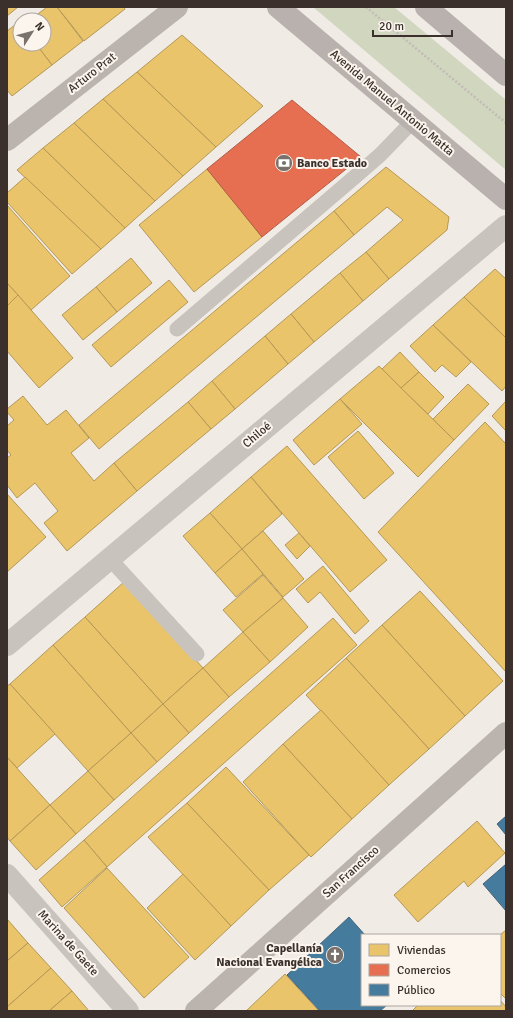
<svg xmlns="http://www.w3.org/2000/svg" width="513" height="1018" viewBox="0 0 513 1018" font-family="Signika,sans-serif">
<rect width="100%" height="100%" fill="#f0ebe5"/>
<polygon fill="#d1d6bf" points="313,7 394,7 506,100 506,170"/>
<g fill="#e9c46a" stroke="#b59857">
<polygon points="7,7 18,7 7,16"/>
<polygon points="47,7 57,7 83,41 52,65 36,44 44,44 44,20 30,20"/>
<polygon points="57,7 124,7 125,9 84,41"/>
<polygon points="19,22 20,24 20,44 36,44 52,65 12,96 7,90 7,31"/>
<polygon points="182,35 263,106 216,147 137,72"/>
<polygon points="137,72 216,147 183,176 103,99"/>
<polygon points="103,99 183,176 155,201 74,123"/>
<polygon points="74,123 155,201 125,228 43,148"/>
<polygon points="43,148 125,228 101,249 17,170"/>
<polygon points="386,167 449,217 447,230 389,279 366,252 403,220 387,207 354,235 334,211"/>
<polygon points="207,169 262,237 194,292 139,225"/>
<polygon points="25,177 101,249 72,274 7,202 7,193"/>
<polygon points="7,205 70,276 31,310 7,283"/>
<polygon points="334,211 354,235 99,449 79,425"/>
<polygon points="366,252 389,279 363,301 340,273"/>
<polygon points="131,258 152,283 117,312 96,287"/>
<polygon points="495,269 506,279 506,338 464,297"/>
<polygon points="340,273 363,301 314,342 291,314"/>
<polygon points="169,280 188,302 111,367 92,345"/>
<polygon points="7,283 18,295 7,306"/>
<polygon points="96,287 117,312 83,340 62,315"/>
<polygon points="18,295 73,358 39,388 7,351 7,306"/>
<polygon points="464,297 506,338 506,386 502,391 433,325"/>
<polygon points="291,314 314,342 288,364 265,336"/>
<polygon points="433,325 471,362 456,377 442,365 435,372 410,346"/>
<polygon points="265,336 288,364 235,409 212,381"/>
<polygon points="400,352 419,372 401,388 382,369"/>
<polygon points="379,366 454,440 418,477 340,399"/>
<polygon points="419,372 444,397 428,414 401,388"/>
<polygon points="212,381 235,409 211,429 188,402"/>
<polygon points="468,384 489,404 454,440 433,419"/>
<polygon points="23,396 47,425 66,410 89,438 71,453 94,481 114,463 137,491 67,551 44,523 58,511 35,483 17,498 7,485 7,458 11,455 7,450 7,426 14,420 7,412 7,409"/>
<polygon points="340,399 362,424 314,465 293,440"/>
<polygon points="506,401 506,431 492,416"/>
<polygon points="188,402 211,429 137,491 114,463"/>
<polygon points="485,422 506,444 506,672 378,532"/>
<polygon points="358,431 394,473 364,499 328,457"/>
<polygon points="287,446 387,560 350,592 251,477"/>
<polygon points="251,477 282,514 242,549 210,513"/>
<polygon points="7,494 46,537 7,572"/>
<polygon points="210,513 242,549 215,573 183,536"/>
<polygon points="263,531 304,579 283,597 242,549"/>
<polygon points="299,533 310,546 297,559 285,545"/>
<polygon points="242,549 263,574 236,597 215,573"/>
<polygon points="323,566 369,621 355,634 320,592 308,603 296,589"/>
<polygon points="263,575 283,598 243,632 223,610"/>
<polygon points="125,581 203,668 163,704 85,617"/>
<polygon points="420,591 503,681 465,716 382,625"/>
<polygon points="283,598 308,627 270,662 243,632"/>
<polygon points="85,617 163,704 131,733 53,645"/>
<polygon points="333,618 357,645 107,867 84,840"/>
<polygon points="382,625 465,716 429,749 346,658"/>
<polygon points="243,632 270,662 229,697 203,668"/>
<polygon points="53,645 131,733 88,771 10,684"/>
<polygon points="346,658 429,749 389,785 306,695"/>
<polygon points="203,668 229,697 189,733 163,704"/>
<polygon points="10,684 55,734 17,768 7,757 7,686"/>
<polygon points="163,704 189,733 157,762 131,733"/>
<polygon points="321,710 389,785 352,819 283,744"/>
<polygon points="131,733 157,762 114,800 88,771"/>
<polygon points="283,744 352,819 311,857 243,782"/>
<polygon points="7,757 50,805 10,841 7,837"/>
<polygon points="226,767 309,855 269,890 187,803"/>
<polygon points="88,771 114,800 76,834 50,805"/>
<polygon points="187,803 269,890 231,926 148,837"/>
<polygon points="50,805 76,834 36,870 10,841"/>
<polygon points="477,821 505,853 468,887 464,881 418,922 394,895"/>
<polygon points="84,840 107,867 62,907 39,880"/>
<polygon points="107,868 189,957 144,998 64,908"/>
<polygon points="183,874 231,926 195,960 147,908"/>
<polygon points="7,919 28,943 7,961"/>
<polygon points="506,930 506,999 500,993 500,935"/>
<polygon points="28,943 51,968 7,1007 7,961"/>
<polygon points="51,968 72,991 49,1011 7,1011 7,1007"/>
<polygon points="285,974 319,1011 246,1011"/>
<polygon points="72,991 89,1011 49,1011"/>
<polygon points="500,1000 506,1007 506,1011 412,1011 418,1005 500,1005"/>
</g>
<polygon fill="#e76f51" stroke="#b35c46" points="292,100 361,157 262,237 207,169"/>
<g fill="#457b9d" stroke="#42647b">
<polygon points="506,816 506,835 497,824"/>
<polygon points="506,864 506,911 483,884"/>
<polygon points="349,917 365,935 362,935 362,1005 387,1005 380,1011 320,1011 287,975"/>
</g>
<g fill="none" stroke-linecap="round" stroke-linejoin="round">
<polyline stroke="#c2bbb6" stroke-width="2.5" stroke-dasharray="2 2" stroke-linecap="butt" points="366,7 506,123"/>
<g stroke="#c9c3be" stroke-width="15">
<polyline points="177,329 357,175 380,155 413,121"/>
<polyline points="110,559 197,654"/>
</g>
<g stroke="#c9c3be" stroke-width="22">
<polyline points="7,645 506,226"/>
<polyline points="7,875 128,1011"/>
</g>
<g stroke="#bab3ae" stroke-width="22">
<polyline points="7,140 177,7"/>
<polyline points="196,1011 506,733"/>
</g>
<g stroke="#b8b1ad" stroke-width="22">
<polyline points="278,7 506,199"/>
<polyline points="426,7 506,75"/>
</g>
</g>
<defs>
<symbol id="bank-disc" viewBox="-11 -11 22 22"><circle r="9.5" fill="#7a716c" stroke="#fbf5ee"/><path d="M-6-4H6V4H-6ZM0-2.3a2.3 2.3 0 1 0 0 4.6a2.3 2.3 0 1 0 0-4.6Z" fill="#fff"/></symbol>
<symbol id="church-disc" viewBox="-11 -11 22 22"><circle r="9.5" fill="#7a716c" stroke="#fbf5ee"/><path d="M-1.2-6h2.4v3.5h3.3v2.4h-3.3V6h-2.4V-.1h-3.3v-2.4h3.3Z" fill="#fff"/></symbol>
</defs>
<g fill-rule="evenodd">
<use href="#bank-disc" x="274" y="153" width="20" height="20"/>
<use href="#church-disc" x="325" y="945" width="20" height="20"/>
</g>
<g text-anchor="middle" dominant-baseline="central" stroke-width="4" stroke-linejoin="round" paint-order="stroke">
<g font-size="12" fill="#3b302b" stroke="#fbf5ee">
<text transform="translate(92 73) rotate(-38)">Arturo Prat</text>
<text transform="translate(392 103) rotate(40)">Avenida Manuel Antonio Matta</text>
<text transform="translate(257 435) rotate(-40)">Chiloé</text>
<text transform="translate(351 872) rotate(-42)">San Francisco</text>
<text transform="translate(68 943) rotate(48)">Marina de Gaete</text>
</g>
<g font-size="12" font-weight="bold" fill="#3b302b" stroke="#fbf5ee" text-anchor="start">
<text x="297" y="163">Banco Estado</text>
<text x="322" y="948" text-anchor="end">Capellanía<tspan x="322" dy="14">Nacional Evangélica</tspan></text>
</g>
</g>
<rect width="513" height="1018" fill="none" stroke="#3b302b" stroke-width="16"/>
<rect x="361" y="934" width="140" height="72" fill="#fbf5ee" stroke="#aea6a0"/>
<rect x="369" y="944" width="20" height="12" fill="#e9c46a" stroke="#aea6a0"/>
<text x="397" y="954" font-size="12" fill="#3b302b">Viviendas</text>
<rect x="369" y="964" width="20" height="12" fill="#e76f51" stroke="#aea6a0"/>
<text x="397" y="974" font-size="12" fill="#3b302b">Comercios</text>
<rect x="369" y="984" width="20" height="12" fill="#457b9d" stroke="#aea6a0"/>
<text x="397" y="994" font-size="12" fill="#3b302b">Público</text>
<g transform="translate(32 32) rotate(54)"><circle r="19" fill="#fbf5ee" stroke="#aea6a0"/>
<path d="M0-3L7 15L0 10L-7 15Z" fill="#7a716c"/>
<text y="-6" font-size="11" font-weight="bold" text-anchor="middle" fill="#3b302b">N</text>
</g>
<path d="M373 30v6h79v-6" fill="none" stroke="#3b302b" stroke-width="2"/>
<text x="379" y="30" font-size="12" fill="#3b302b" stroke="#fbf5ee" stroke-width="3" paint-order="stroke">20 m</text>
</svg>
